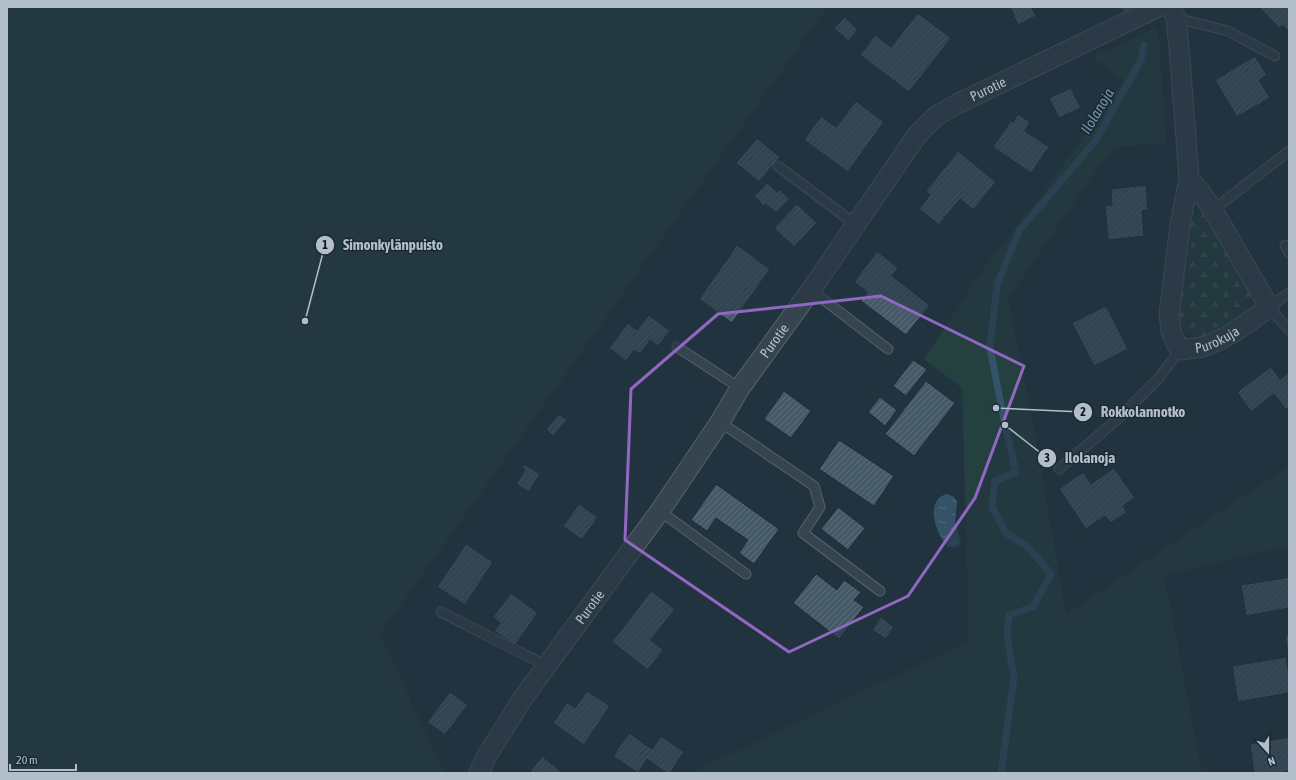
<svg xmlns="http://www.w3.org/2000/svg" width="1296" height="780" viewBox="0 0 1296 780" font-family="'Asap Condensed',sans-serif">
<defs>
<pattern id="forest-firs" width="22" height="20" patternUnits="userSpaceOnUse"><rect width="22" height="20" fill="#24403f"/><path d="M5 1l3.5 6h-7zM16 11l3.5 6h-7z" fill="#415a59"/></pattern>
<pattern id="water-ripples" width="26" height="14" patternUnits="userSpaceOnUse"><rect width="26" height="14" fill="#345268"/><path d="M2 4q2-2 4 0t4 0M15 11q2-2 4 0t4 0" fill="none" stroke="#4f697c"/></pattern>
<pattern id="building-hatch" width="6" height="6" patternUnits="userSpaceOnUse"><rect width="6" height="6" fill="#455966"/><path d="M-1 1l2-2M0 6l6-6M5 7l2-2" fill="none" stroke="#5d6f7b"/></pattern>
</defs>
<rect width="100%" height="100%" fill="#223340"/>
<polygon fill="url(#forest-firs)" points="1202,213 1207,214 1252,290 1248,309 1232,323 1200,337 1186,333 1178,318 1186,236 1193,217"/>
<g fill="#24403f">
<polygon points="7,7 827,7 380,634 444,773 7,773"/>
<polygon points="1155,28 1159,37 1166,143 1116,147 1099,166 1008,299 1034,429 1066,614 1289,466 1289,546 1164,575 1202,773 690,773 969,641 962,388 924,359 981,272 1041,196 1123,81 1092,57"/>
</g>
<path fill="url(#water-ripples)" d="M947,494L954,497L957,502L955,523L961,543L955,547H948C938,537 927,510 939,498C941,496 944,495 947,494Z"/>
<g fill="none" stroke-linecap="round" stroke-linejoin="round">
<g stroke="#345268" stroke-width="7">
<polyline points="1125,7 1126,7"/>
<polyline points="1001,773 1014,678 1007,635 1009,615 1033,607 1051,574 1029,548 1006,533 992,507 995,481 1016,472 1005,425 990,348 997,285 1019,231 1096,140 1141,60 1144,45"/>
</g>
</g>
<g fill="url(#building-hatch)" stroke="#1d2b36">
<polygon points="1010,7 1035,7 1032,8 1036,16 1018,25"/>
<polygon points="1259,7 1289,7 1289,32 1283,25 1279,28"/>
<polygon points="918,13 951,38 909,92 860,55 875,35 891,47"/>
<polygon points="845,17 858,30 848,41 834,28"/>
<polygon points="1255,56 1267,75 1259,80 1270,98 1237,117 1215,80"/>
<polygon points="1071,88 1081,108 1059,118 1049,98"/>
<polygon points="856,101 884,122 848,172 804,140 821,116 836,127"/>
<polygon points="1018,114 1030,122 1025,131 1049,147 1031,173 993,147 1011,121 1013,122"/>
<polygon points="757,138 780,157 759,182 736,163"/>
<polygon points="958,151 996,182 973,210 960,199 939,225 919,209 930,195 926,191"/>
<polygon points="767,183 777,192 779,189 790,199 776,213 766,204 764,206 754,196"/>
<polygon points="1146,185 1148,210 1142,211 1144,236 1108,240 1105,206 1112,205 1111,189"/>
<polygon points="797,204 817,223 794,247 774,228"/>
<polygon points="737,245 770,269 732,323 699,299"/>
<polygon points="877,251 898,268 892,276 930,305 906,335 861,301 867,292 854,282"/>
<polygon points="1106,306 1128,349 1094,366 1072,323"/>
<polygon points="649,315 670,331 658,346 650,340 640,354 634,350 626,361 609,348 628,323 637,330"/>
<polygon points="913,360 927,369 906,396 893,386"/>
<polygon points="1271,367 1280,379 1289,373 1289,408 1286,410 1274,394 1251,412 1237,392"/>
<polygon points="926,381 955,403 914,456 885,434"/>
<polygon points="784,391 811,411 791,438 764,419"/>
<polygon points="880,397 897,410 885,426 868,412"/>
<polygon points="559,414 567,420 553,436 546,429"/>
<polygon points="839,440 894,476 874,506 819,469"/>
<polygon points="524,464 540,474 529,492 516,484 525,470 522,468"/>
<polygon points="1114,468 1135,498 1123,506 1127,512 1111,523 1105,516 1086,529 1059,489 1083,472 1091,484"/>
<polygon points="716,484 779,529 754,564 739,553 748,540 716,518 707,531 691,520"/>
<polygon points="579,504 598,517 582,540 563,526"/>
<polygon points="838,507 865,528 848,550 821,529"/>
<polygon points="466,544 493,562 465,605 437,587"/>
<polygon points="816,574 837,590 844,580 861,592 854,600 864,607 839,639 793,603"/>
<polygon points="1289,577 1289,608 1246,616 1241,585"/>
<polygon points="651,591 675,609 651,640 663,650 648,670 612,642"/>
<polygon points="511,593 538,613 515,645 494,631 500,623 493,617"/>
<polygon points="881,617 894,627 886,639 872,630"/>
<polygon points="1289,635 1289,662 1285,636"/>
<polygon points="1286,657 1289,675 1289,693 1238,702 1232,666"/>
<polygon points="587,691 610,706 584,745 553,723 567,702 575,708"/>
<polygon points="450,692 468,705 445,735 427,722"/>
<polygon points="629,733 652,749 661,736 684,752 670,773 666,773 647,759 638,773 613,756"/>
<polygon points="1289,737 1289,771 1279,773 1254,773 1250,744"/>
<polygon points="542,756 563,773 529,773"/>
</g>
<g fill="none" stroke-linecap="round" stroke-linejoin="round">
<defs>
<g id="service">
<polyline points="1176,18 1228,31 1275,56"/>
<polyline points="778,166 855,224"/>
<polyline points="1213,210 1289,151"/>
<polyline points="1285,245 1289,253"/>
<polyline points="811,290 888,349"/>
<polyline points="1289,293 1269,307 1289,330"/>
<polyline points="677,347 740,388"/>
<polyline points="720,422 814,486 820,507 803,533 880,591"/>
<polyline points="1059,469 1120,417 1158,379 1180,350"/>
<polyline points="660,511 746,574"/>
<polyline points="441,612 547,666"/>
</g>
<g id="minor">
<path id="s1" d="M1171,7L1176,18L1180,58L1189,179L1180,225L1169,314L1171,331L1177,345L1180,350C1187,349 1195,348 1202,347C1224,341 1251,321 1269,307L1213,210L1199,190L1189,179"/>
<path id="s2" d="M479,773L486,757L523,698L660,511L720,422L740,388L811,290L917,135L936,116L957,104L1158,7"/>
</g>
</defs>
<use href="#service" stroke="#54626d" stroke-width="11"/>
<use href="#minor" stroke="#54626d" stroke-width="21"/>
<use href="#service" stroke="#36444f" stroke-width="9"/>
<use href="#minor" stroke="#36444f" stroke-width="19"/>
</g>
<path d="M0 0H1296V780H0ZM881,296L1024,366L975,498L908,596L789,652L625,540L631,389L718,314Z" fill="#223340" fill-opacity=".55" fill-rule="evenodd"/>
<path fill="none" stroke="#9167c3" stroke-width="3" stroke-linejoin="round" d="M881,296L1024,366L975,498L908,596L789,652L625,540L631,389L718,314Z"/>
<g text-anchor="middle" dominant-baseline="central" stroke-width="3" stroke-linejoin="round" paint-order="stroke">
<g font-size="14" fill="#b2bfca" stroke="#1b2934">
<text stroke="none"><textPath href="#s2" startOffset="860">Purotie</textPath></text>
<text stroke="none"><textPath href="#s1" startOffset="387">Purokuja</textPath></text>
<text stroke="none"><textPath href="#s2" startOffset="524">Purotie</textPath></text>
<text stroke="none"><textPath href="#s2" startOffset="200">Purotie</textPath></text>
</g>
<g font-size="15" font-style="italic" fill="#7096b0" stroke="#1b2934">
<text transform="translate(1097 111) rotate(-59)">Ilolanoja</text>
</g>
</g>
<path fill="none" stroke="#b2bfca" stroke-width="1.5" d="M305 321L325 245M996 408L1083 412M1005 425L1047 458"/>
<g fill="#b2bfca" stroke="#1b2934" stroke-width="1.5">
<circle cx="305" cy="321" r="4"/>
<circle cx="996" cy="408" r="4"/>
<circle cx="1005" cy="425" r="4"/>
<circle cx="325" cy="245" r="10"/>
<circle cx="1083" cy="412" r="10"/>
<circle cx="1047" cy="458" r="10"/>
</g>
<g font-size="12" text-anchor="middle" font-weight="bold" fill="#111">
<text x="325" y="249">1</text>
<text x="1083" y="416">2</text>
<text x="1047" y="462">3</text>
</g>
<g font-size="15" text-anchor="middle" font-weight="bold" fill="#b2bfca" stroke="#1b2934" stroke-width="3" stroke-linejoin="round" paint-order="stroke">
<text x="393" y="250">Simonkylänpuisto</text>
<text x="1143" y="417">Rokkolannotko</text>
<text x="1090" y="463">Ilolanoja</text>
</g>
<rect width="1296" height="780" fill="none" stroke="#b2bfca" stroke-width="16"/>
<g transform="translate(1268 752) rotate(159)" stroke="#1b2934" stroke-width="3" paint-order="stroke">
<path d="M0-3L7 15L0 10L-7 15Z" fill="#b2bfca"/>
<text y="-6" font-size="11" font-weight="bold" text-anchor="middle" fill="#b2bfca">N</text>
</g>
<path d="M10 764v6h66v-6" fill="none" stroke="#b2bfca" stroke-width="2"/>
<text x="16" y="764" font-size="12" fill="#b2bfca" stroke="#1b2934" stroke-width="3" paint-order="stroke">20 m</text>
</svg>
